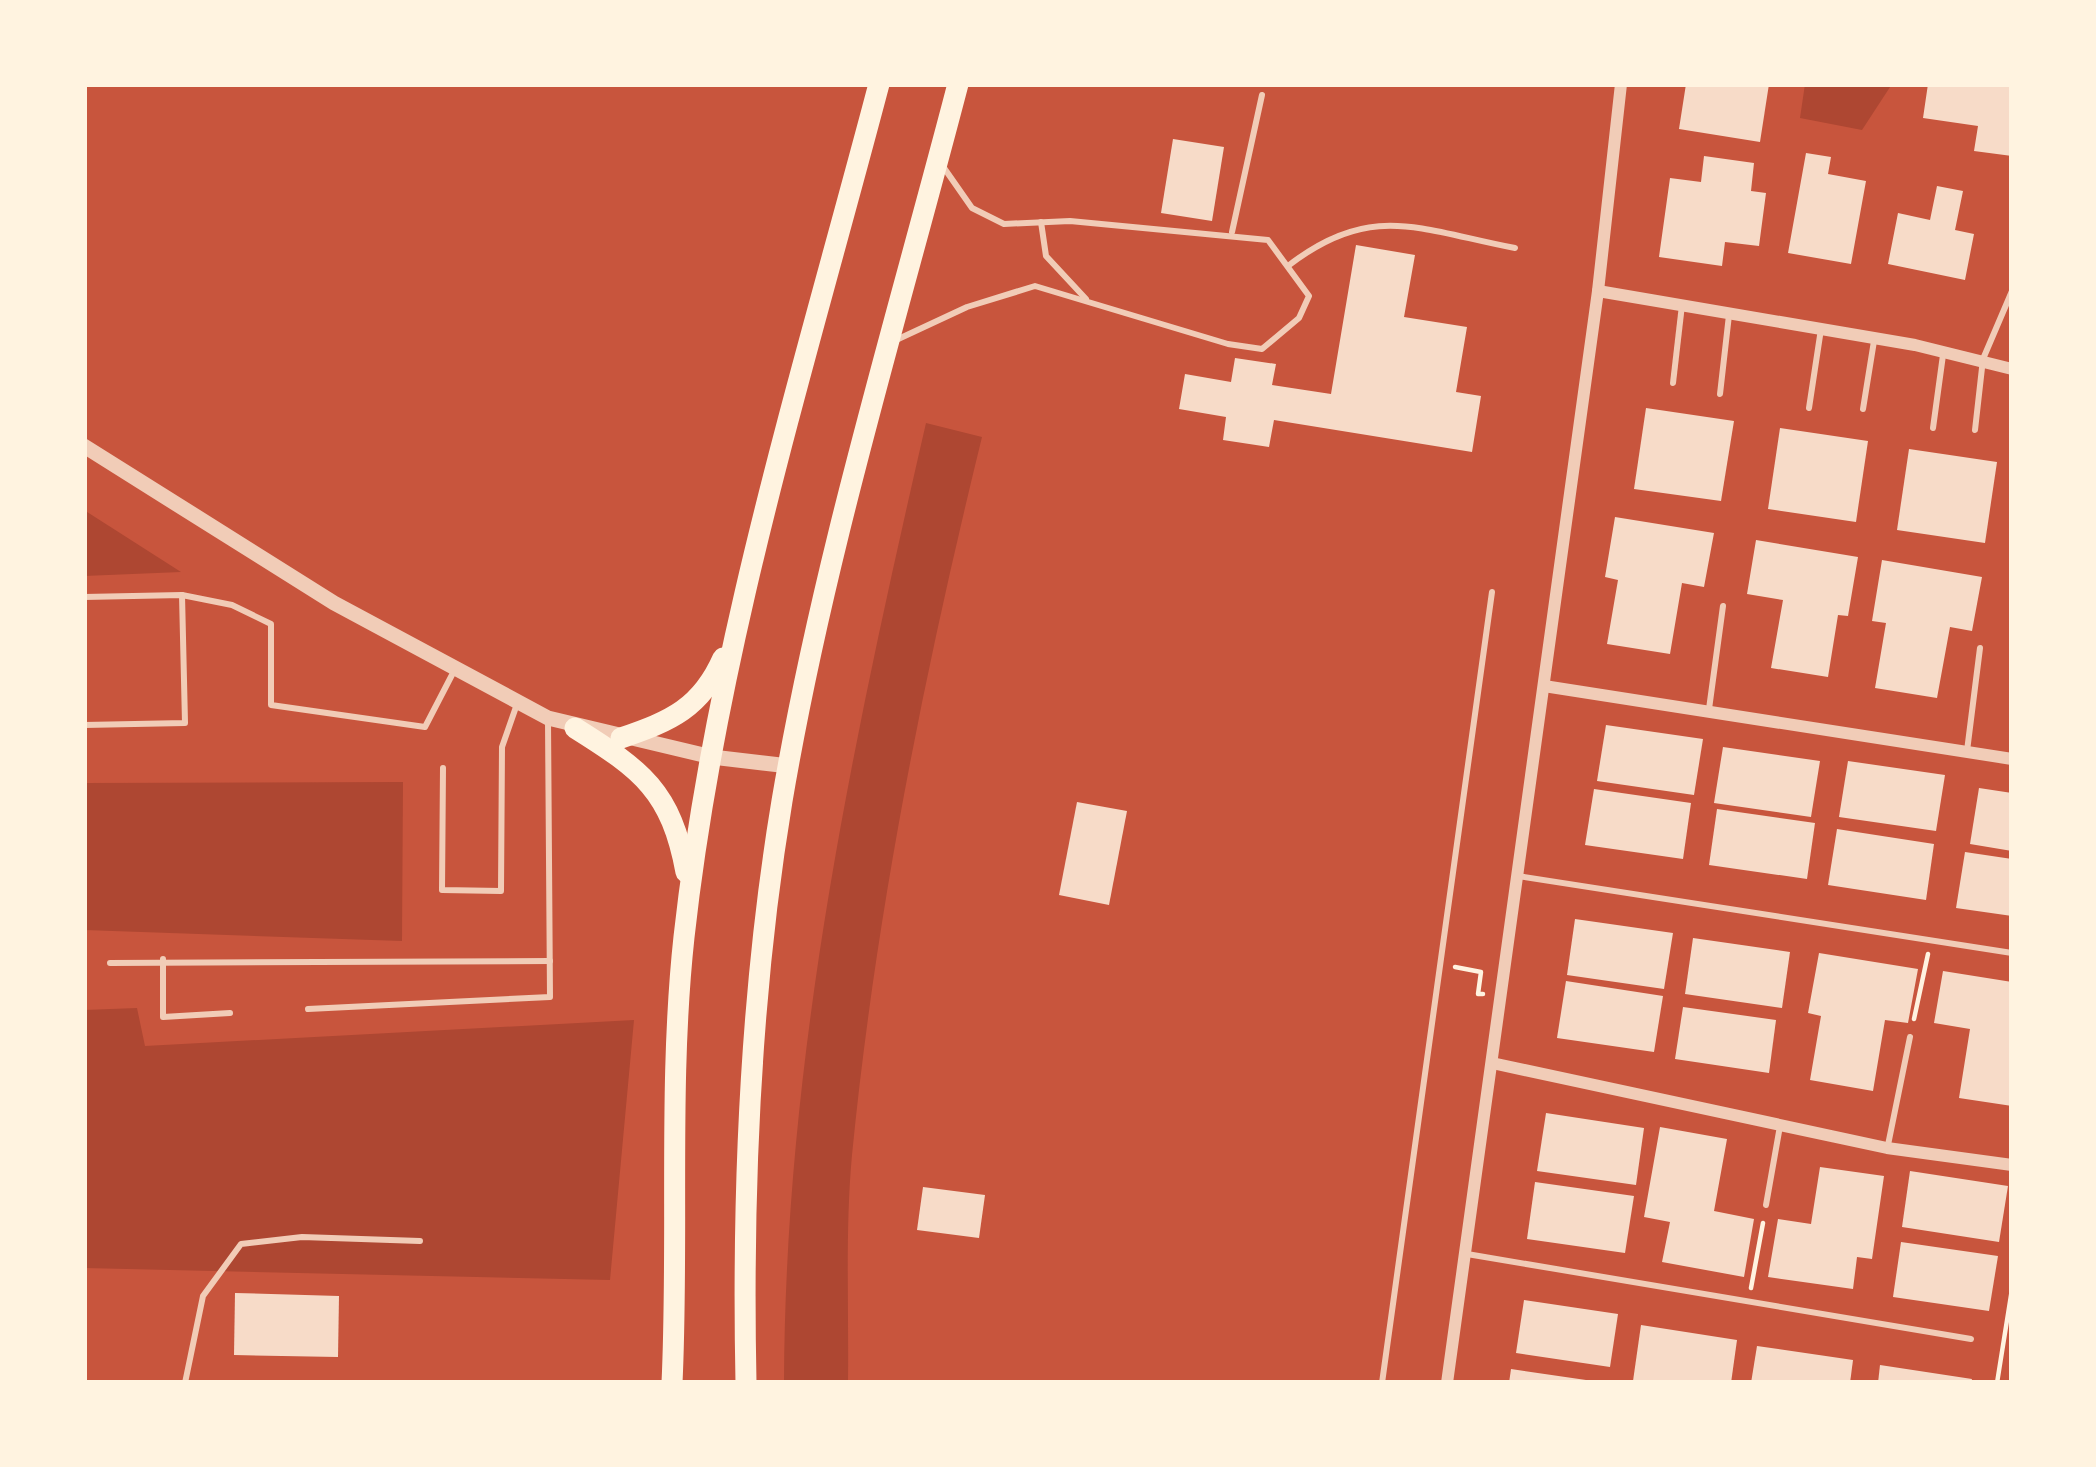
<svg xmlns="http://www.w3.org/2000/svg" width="2096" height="1467" viewBox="0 0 2096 1467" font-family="Merriweather,serif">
<rect width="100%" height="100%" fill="#c8553d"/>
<g fill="#ae4732">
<polygon points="1805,84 1892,84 1862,130 1800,118"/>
<path d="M926,423L982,437C924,674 876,912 852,1155C845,1230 849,1308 848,1383H784C785,1056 853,741 926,423Z"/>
<polygon points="84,510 181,572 84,576"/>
<polygon points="403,782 402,941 84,930 84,783"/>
<polygon points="137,1008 145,1046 634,1020 610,1280 84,1268 84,1010"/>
</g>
<g fill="#f7dbc8">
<polygon points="1686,84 1769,84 1760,142 1679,129"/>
<polygon points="1928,84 2012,84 2012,156 1974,151 1978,126 1923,118"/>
<polygon points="1173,139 1224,147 1212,221 1161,213"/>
<polygon points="1806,153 1831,157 1828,174 1866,181 1851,264 1788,253"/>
<polygon points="1704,156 1754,163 1751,191 1766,193 1759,246 1725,242 1722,266 1659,257 1670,178 1701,182"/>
<polygon points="1937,186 1963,191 1955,230 1974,234 1965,280 1888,264 1898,213 1930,220"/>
<polygon points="1356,245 1415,255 1404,317 1467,327 1456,392 1481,396 1472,452 1274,420 1269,447 1223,440 1226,417 1179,409 1185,374 1231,382 1235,358 1276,364 1272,385 1331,394"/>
<polygon points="1646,408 1734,421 1721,501 1634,489"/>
<polygon points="1780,428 1868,441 1856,522 1768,509"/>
<polygon points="1909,449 1997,462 1985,543 1897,530"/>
<polygon points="1615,517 1714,533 1704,587 1682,583 1670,654 1607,644 1618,580 1605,577"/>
<polygon points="1756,540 1858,557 1848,616 1838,615 1828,677 1771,668 1783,600 1747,594"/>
<polygon points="1882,560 1982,577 1972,631 1950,627 1937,698 1875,688 1886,623 1872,621"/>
<polygon points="1606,725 1703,739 1694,795 1597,781"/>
<polygon points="1723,747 1820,761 1811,817 1714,803"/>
<polygon points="1848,761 1945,775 1936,831 1839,817"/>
<polygon points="1979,788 2012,793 2012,851 1970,844"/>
<polygon points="1594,789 1691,803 1683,859 1585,845"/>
<polygon points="1077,802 1127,811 1109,905 1059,895"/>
<polygon points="1717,809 1815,823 1807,879 1709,865"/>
<polygon points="1837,829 1934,844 1926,900 1828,885"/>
<polygon points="1965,852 2012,859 2012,916 1956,908"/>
<polygon points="1575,919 1673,933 1664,989 1567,975"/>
<polygon points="1693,938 1790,952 1782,1008 1685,994"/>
<polygon points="1819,953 1918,969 1908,1023 1885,1020 1873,1091 1810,1080 1821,1016 1808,1013"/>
<polygon points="1943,971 2012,982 2012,1106 1959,1098 1970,1029 1934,1023"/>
<polygon points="1566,981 1663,996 1654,1052 1557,1038"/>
<polygon points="1683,1007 1776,1020 1769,1073 1675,1059"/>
<polygon points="1546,1113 1644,1128 1636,1185 1537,1171"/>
<polygon points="1660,1127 1727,1139 1714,1211 1754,1219 1744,1277 1662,1262 1670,1222 1644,1217"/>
<polygon points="1820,1167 1884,1176 1872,1259 1857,1257 1853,1289 1768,1277 1778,1219 1811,1224"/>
<polygon points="1910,1171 2008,1186 1999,1242 1902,1227"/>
<polygon points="1535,1182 1634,1196 1625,1253 1527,1239"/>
<polygon points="923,1187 985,1195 979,1238 917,1230"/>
<polygon points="1901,1242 1998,1256 1989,1311 1893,1297"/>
<polygon points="235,1293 339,1296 338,1357 234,1355"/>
<polygon points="1524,1300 1618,1314 1610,1367 1516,1353"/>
<polygon points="1641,1325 1737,1340 1731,1383 1633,1381"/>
<polygon points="1757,1346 1853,1360 1850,1383 1751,1383"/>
<polygon points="1880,1365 1972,1379 1971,1383 1878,1383"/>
<polygon points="1511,1369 1586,1380 1586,1383 1509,1383"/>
</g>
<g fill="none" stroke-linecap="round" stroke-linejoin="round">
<g stroke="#fff3e0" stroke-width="4.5">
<polyline points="1455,967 1481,972 1478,994 1483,994"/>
<polyline points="1914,1019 1928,954"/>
<polyline points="1751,1288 1763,1223"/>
<polyline points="1997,1383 2012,1289"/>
</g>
<g stroke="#f1ccb7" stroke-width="6">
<polyline points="1041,222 1046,256 1086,299"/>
<polyline points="1232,232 1262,95"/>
<path d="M1288,266C1371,201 1420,230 1515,248"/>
<polyline points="894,341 967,307 1035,286 1228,344 1262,349 1299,318 1309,296 1268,240 1070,221 1004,224 972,208 942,165"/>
<polyline points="1673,383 1682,305"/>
<polyline points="1720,394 1729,315"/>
<polyline points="1809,408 1821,329"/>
<polyline points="1863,409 1874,341"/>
<polyline points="1933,428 1943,355"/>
<polyline points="1975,430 1983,359 2012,291"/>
<polyline points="182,595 232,605 271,624 271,705 425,727 454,671"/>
<polyline points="84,597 182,595 185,723 84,725"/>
<polyline points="1709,709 1723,606"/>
<polyline points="1967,751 1980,648"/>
<polyline points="443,768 442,890 501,891 502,747 517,704"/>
<polyline points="1518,876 2012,953"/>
<polyline points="163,959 163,1017 230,1013"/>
<polyline points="110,963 550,961"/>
<polyline points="308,1009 550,997 548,721"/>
<polyline points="1888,1145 1910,1037"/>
<polyline points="1766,1205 1780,1126"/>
<polyline points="1467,1254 1971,1339"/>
<polyline points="185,1383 203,1296 241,1244 302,1237 420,1241"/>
<polyline points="1382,1383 1492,592"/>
</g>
<g stroke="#f1ccb7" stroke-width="12">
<polyline points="1598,291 1915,345 2012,369"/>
<polyline points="1544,686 2012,759"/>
<polyline points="1492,1063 1887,1148 2012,1165"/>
<polyline points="1447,1383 1598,291 1621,84"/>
</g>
<polyline stroke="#f1ccb7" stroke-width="15" points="84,446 334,603 548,718 712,757 789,766"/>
<g stroke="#fff3e0" stroke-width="21">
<path d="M575,728C642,770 671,791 686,872"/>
<path d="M621,738C671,721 701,708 723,658"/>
<path d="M672,1383C679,1234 668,1085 684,937C716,647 805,365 879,84"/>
<path d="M746,1383C742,1189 750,993 782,801C823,559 896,322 958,84"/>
</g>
</g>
<rect width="2096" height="1467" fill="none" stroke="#fff3e0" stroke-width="174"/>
</svg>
